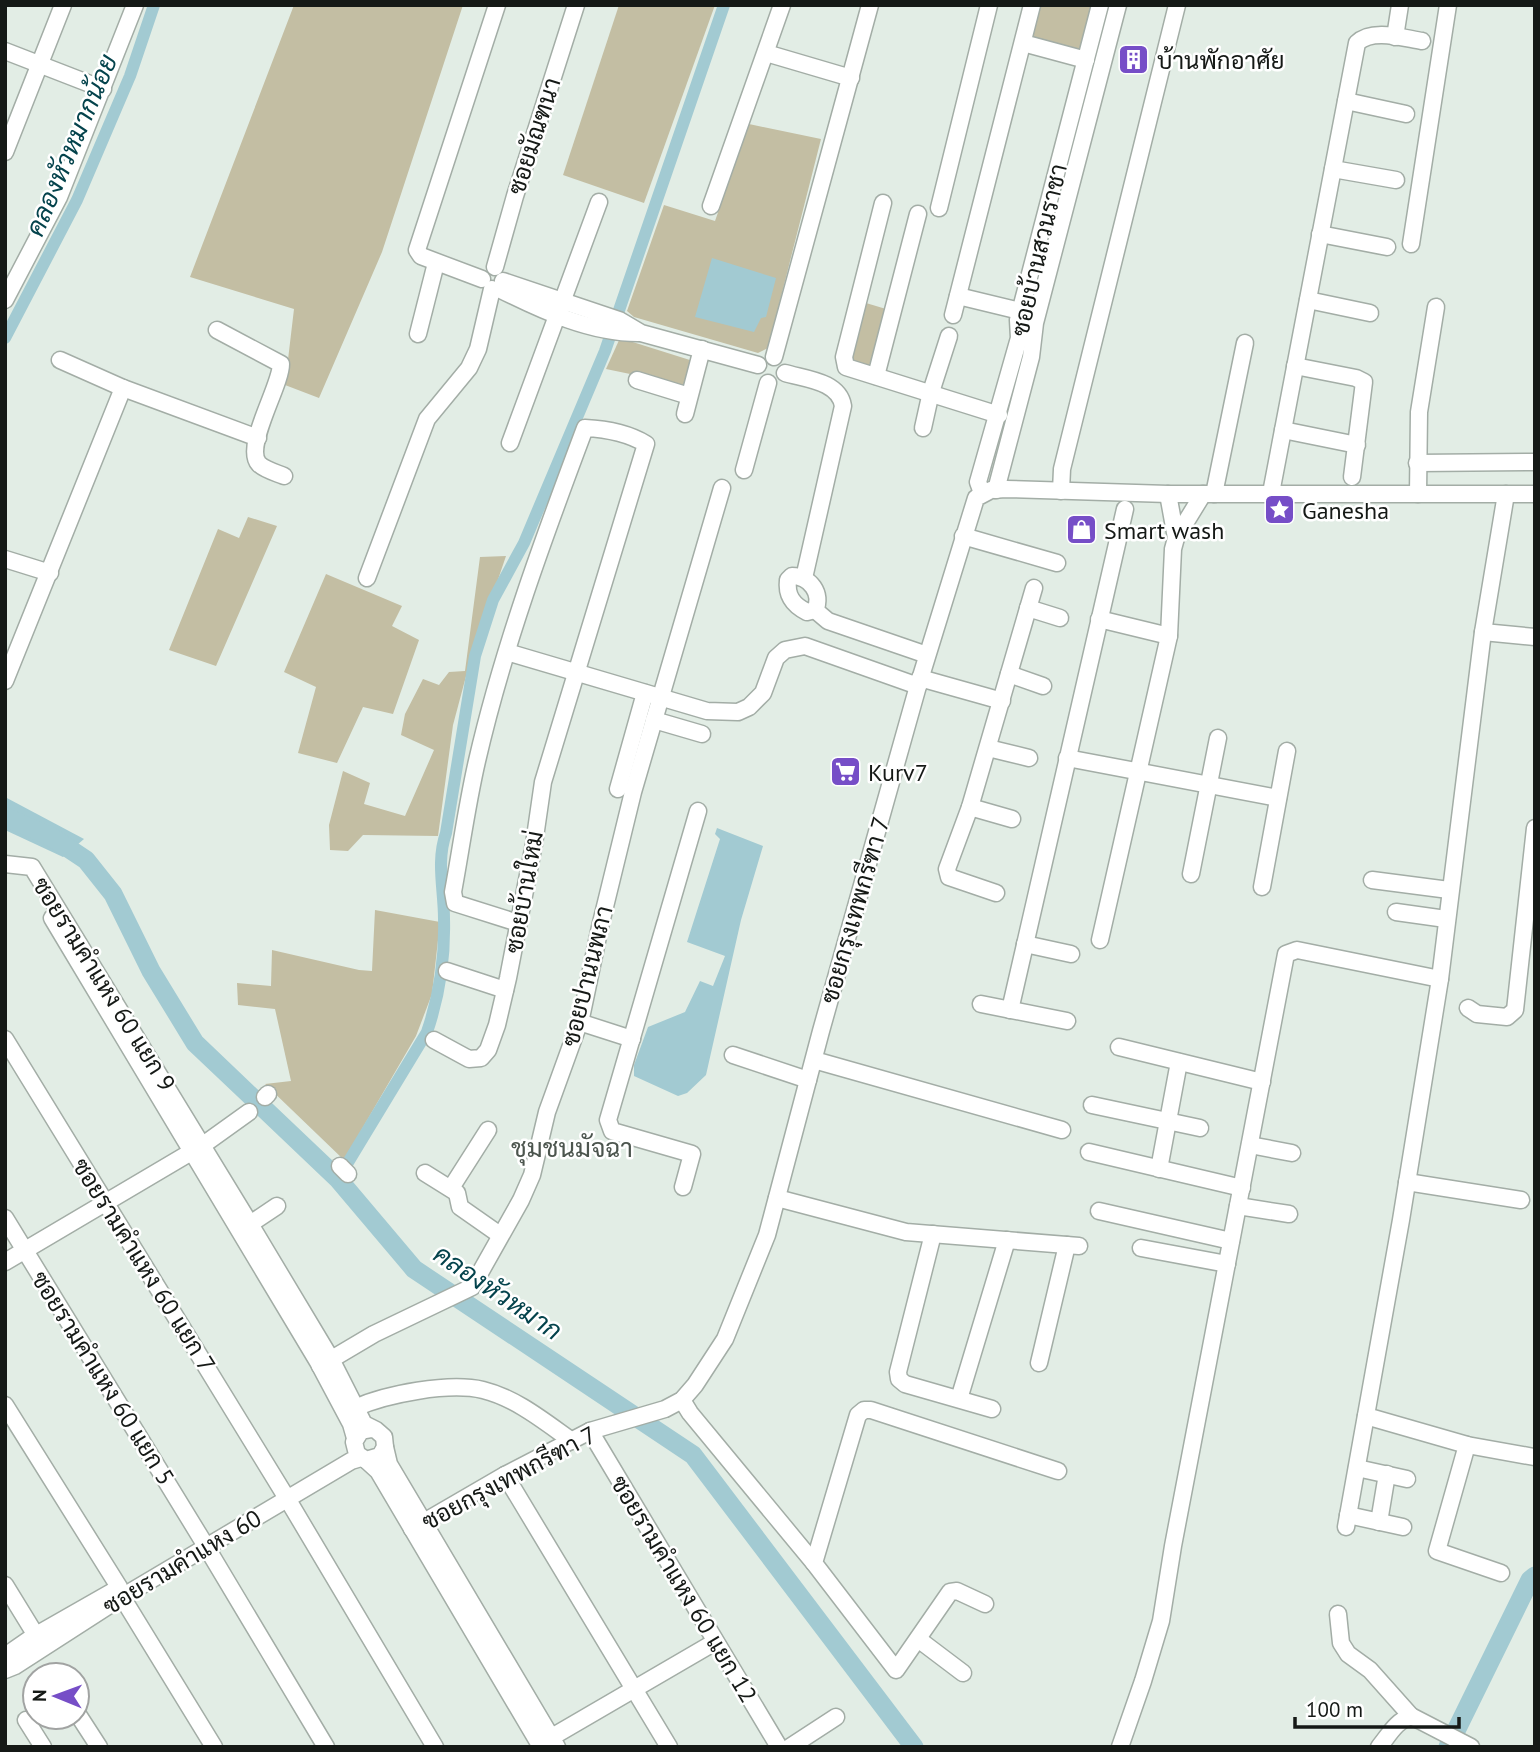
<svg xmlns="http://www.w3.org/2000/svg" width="1540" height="1752" viewBox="0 0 1540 1752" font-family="'PT Sans',Sarabun,sans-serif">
<rect width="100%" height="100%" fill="#e2ede5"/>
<g fill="#c3bea3">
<polygon points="294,5 463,5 382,252 319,398 285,385 294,309 190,277"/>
<polygon points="619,5 715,5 644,203 563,175"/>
<polygon points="1039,5 1093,5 1081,52 1030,39"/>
<polygon points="749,124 821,139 768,348 758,353 634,317 627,311 664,205 715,221"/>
<polygon points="866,303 886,309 869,366 850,360"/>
<polygon points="620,338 693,361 688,386 606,369"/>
<polygon points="248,517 277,526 216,666 169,650 218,529 239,538"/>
<polygon points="506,556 469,665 453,725 438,836 363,835 348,851 330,850 329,825 343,771 370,783 364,804 405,816 434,750 401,735 405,714 423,679 439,685 449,672 465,671 480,557"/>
<polygon points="326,574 402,606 392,626 419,640 393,714 363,707 337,763 298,753 316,687 284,672"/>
<polygon points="375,910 440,922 432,994 416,1036 344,1160 265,1084 291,1081 275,1009 238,1005 237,983 271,986 272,950 359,970 372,971"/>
</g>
<g fill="#a2cad2">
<polygon points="712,258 776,278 766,317 761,318 754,332 695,317"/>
<polygon points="5,797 84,839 63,857 5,830"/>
<polygon points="717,828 763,846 741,920 706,1075 687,1093 678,1096 634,1076 634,1065 648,1027 685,1012 700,981 713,986 725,956 687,942 720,839 715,834"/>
</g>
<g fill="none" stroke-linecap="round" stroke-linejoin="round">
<g stroke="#a2cad2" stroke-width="12">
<polyline points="5,338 77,200 130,76 154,5"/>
<path d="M338,1179L427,1032C439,997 445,956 444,919C444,889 436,862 446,833L475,656L493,600L524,543L605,351L724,5"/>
</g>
<g stroke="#a2cad2" stroke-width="19">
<polyline points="5,817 50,836 86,860 113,894 151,971 195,1043 338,1179 414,1269 693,1455 914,1747"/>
<polyline points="1448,1747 1530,1580 1535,1576"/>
</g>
<defs>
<g id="minor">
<polyline points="1395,37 1400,5"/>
<polyline points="1023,43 1086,60"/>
<polyline points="5,51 103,89"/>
<polyline points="766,53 851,78"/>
<polyline points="1346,101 1406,114"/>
<polyline points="5,152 63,5"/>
<polyline points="1333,169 1396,180"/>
<polyline points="883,203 844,357 846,367 999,415"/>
<polyline points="711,206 782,5"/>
<polyline points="939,208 989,5"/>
<polyline points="1320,234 1387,247"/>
<polyline points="1411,244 1448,5"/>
<polyline points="495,267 515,196 576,5"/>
<polyline points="482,279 421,256 417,250 497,5"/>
<polyline points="503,281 619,320 641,333 758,365"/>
<path d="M501,290C543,311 591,333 638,333"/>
<polyline points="958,296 1020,311"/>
<polyline points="5,300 59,197 135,5"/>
<polyline points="1308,300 1370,313"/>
<polyline points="953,315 1032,5"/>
<path d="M217,330L281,364C281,386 243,447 259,464C265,470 277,473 284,476"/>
<polyline points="418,334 436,263"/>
<polyline points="774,357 870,5"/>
<polyline points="60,360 123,388 258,438"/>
<polyline points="1295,366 1356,378 1364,382 1352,477"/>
<path d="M785,373C805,379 839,381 843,406L804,578"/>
<polyline points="876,376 918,214"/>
<polyline points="637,380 689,396"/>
<polyline points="685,414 702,349"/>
<polyline points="923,428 931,392 949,336"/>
<polyline points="1283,430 1357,445"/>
<polyline points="510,443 599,202"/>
<polyline points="1417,463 1535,462"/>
<polyline points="744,470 768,383"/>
<polyline points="996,490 1031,357 1035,323 1118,5"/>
<polyline points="1061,491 1062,469 1177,5"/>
<polyline points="982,493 978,482 1019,338 1018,320 1100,5"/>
<path d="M1271,493L1357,43C1372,28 1403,38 1422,41"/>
<polyline points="1168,494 1176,538"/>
<polyline points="1214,494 1245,343"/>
<polyline points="1418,494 1419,412 1436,307"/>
<polyline points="963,536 1057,563"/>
<polyline points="5,559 50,573"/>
<path d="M792,576C810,576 823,594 815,610L807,612C793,605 786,596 788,580Z"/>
<polyline points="367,578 427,419 469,368 478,349 492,289"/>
<polyline points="1028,608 1060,618"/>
<polyline points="815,610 828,621 927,655"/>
<polyline points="1099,619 1169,636"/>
<polyline points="1483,632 1535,637"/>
<polyline points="507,652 707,711 738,712 749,707 763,693 776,658 785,650 805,646 918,686"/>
<polyline points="1009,674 1043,686"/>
<polyline points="920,678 1002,701"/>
<polyline points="5,681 123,388"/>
<polyline points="654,720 702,734"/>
<polyline points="988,748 1029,758"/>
<polyline points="1067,758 1278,798"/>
<polyline points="618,789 645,693"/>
<polyline points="970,807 1012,819"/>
<polyline points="5,864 32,867 250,1224 331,1359 364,1424 376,1430 384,1437 385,1447 380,1456 366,1460 357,1454 354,1442 361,1431 372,1429"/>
<polyline points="1191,874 1218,738"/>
<polyline points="1372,880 1449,890"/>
<polyline points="1262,887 1287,751"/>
<polyline points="996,893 949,877 947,869 970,807 1034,588"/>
<polyline points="1396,912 1446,919"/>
<polyline points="52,918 318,1362 351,1424 355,1438"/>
<polyline points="1100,940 1169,636 1173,549 1176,538 1203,494"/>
<polyline points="1025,944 1071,954"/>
<polyline points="447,971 505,990"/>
<polyline points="981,1004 1067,1021"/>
<polyline points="1468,1008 1477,1014 1507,1017 1515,1010 1535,828"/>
<polyline points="1010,1010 1125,509"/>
<polyline points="579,1022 632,1039"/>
<polyline points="5,1039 288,1500 435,1747"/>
<path d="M434,1040L469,1059L481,1058L488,1050L497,1025L508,978L534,844L543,782L646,444C628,433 606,429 585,428C544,537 503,648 477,761C467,804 461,849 453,892L455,903L518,923"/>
<polyline points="1119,1047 1262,1082"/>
<polyline points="733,1055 808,1080"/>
<polyline points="814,1060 1062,1130"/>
<polyline points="265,1097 268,1094"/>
<polyline points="1092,1105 1200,1128"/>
<polyline points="1250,1145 1292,1153"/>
<polyline points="1089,1152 1242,1188"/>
<polyline points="340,1166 348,1174"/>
<polyline points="1159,1169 1179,1062"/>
<polyline points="425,1173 457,1193 460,1207 500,1235"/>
<polyline points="1407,1182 1521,1200"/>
<polyline points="683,1187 692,1154 612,1131 608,1120 698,811"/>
<polyline points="451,1188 488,1130"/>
<polyline points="777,1198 906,1232 1079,1246"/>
<polyline points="1238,1206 1289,1214"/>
<polyline points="1099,1211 1231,1241"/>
<polyline points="5,1218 201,1538 326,1747"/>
<polyline points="250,1224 277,1206"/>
<polyline points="933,1234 898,1372 899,1379 905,1384 992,1409"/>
<polyline points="1141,1248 1227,1264"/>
<polyline points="5,1262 203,1145 249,1112"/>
<polyline points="1039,1363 1067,1245"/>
<polyline points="320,1366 374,1334 472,1287 521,1200 532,1175 547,1112 581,1018 600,927 633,792 722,488"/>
<polyline points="959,1399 1007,1240"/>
<polyline points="682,1400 690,1413 814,1563"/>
<polyline points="5,1405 119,1587 122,1597 214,1747"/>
<path d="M355,1408C386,1394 449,1382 483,1390C516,1398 545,1422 572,1441"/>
<polyline points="1366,1416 1467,1445 1534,1457"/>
<polyline points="590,1431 779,1747"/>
<polyline points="1467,1445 1437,1551 1501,1573"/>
<polyline points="385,1447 389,1464 557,1747"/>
<polyline points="366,1460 378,1471 541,1747"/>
<polyline points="1357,1468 1407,1479"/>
<polyline points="505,1475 669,1747"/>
<polyline points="1348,1515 1403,1527"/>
<polyline points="1379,1522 1387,1474"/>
<polyline points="1346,1527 1401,1220 1440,979 1483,632 1506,494"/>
<polyline points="412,1529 505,1475 590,1431 665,1409 682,1400 695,1385 725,1339 767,1235 821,1031 918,686 976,498 991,490 1006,489 1168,494 1535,494"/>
<polyline points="5,1585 40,1642"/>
<polyline points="985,1604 957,1591 950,1592 896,1670 814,1563 858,1415 864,1410 871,1410 1058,1471"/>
<polyline points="1338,1614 1341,1643 1348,1654 1370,1670 1411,1716"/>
<polyline points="918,1639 963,1673"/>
<polyline points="5,1656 31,1638 117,1589"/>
<polyline points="5,1670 15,1666 122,1597 351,1461 361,1458"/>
<polyline points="77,1713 99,1747"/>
<polyline points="26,1720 43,1747"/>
<polyline points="545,1741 715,1642"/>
<polyline points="790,1747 836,1717"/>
<polyline points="1120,1747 1143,1681 1161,1621 1173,1546 1286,954 1297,950 1440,979"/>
<path d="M1379,1747C1389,1735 1396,1721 1411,1716L1471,1747"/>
</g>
</defs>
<use href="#minor" stroke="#a3ada6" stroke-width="19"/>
<use href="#minor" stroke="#fff" stroke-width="16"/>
</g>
<defs>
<symbol id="building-square" viewBox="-11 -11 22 22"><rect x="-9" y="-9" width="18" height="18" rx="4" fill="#764ec7" stroke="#fff"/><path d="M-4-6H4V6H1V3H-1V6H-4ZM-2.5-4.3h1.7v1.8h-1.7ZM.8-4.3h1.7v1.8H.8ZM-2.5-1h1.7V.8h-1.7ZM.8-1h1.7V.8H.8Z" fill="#fff"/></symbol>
<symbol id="sight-square" viewBox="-11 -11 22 22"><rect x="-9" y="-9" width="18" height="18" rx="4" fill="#764ec7" stroke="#fff"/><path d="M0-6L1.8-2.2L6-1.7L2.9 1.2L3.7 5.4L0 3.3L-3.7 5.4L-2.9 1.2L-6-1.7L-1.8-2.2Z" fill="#fff"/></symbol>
<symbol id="shop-square" viewBox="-11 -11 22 22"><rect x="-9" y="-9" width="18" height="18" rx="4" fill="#764ec7" stroke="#fff"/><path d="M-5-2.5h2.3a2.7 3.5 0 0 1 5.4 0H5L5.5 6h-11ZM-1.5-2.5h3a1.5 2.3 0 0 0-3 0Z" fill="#fff"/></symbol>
<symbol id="supermarket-square" viewBox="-11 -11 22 22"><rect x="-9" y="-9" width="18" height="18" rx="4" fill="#764ec7" stroke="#fff"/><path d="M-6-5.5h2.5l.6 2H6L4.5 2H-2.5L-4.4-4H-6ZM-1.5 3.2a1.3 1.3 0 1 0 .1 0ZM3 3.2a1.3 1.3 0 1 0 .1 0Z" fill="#fff"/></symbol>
</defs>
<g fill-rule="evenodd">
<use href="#building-square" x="1116" y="42" width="35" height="35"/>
<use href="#sight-square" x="1262" y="492" width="35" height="35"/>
<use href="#shop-square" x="1064" y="512" width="35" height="35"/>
<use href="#supermarket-square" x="828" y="754" width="35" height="35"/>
</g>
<g text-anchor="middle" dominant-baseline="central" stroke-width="5" stroke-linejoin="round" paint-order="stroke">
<g font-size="24" fill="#151916" stroke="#fff" text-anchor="start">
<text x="1157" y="60">บ้านพักอาศัย</text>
<text x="1302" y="510">Ganesha</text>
<text x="1104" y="530">Smart wash</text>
<text x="868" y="772">Kurv7</text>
</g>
<g font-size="24" fill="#151916" stroke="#fff">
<text transform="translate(534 136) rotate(-72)">ซอยมัณฑนา</text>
<text transform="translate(1039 250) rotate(-77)">ซอยบ้านสวนราชา</text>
<text transform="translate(524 892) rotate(-80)">ซอยบ้านใหม่</text>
<text transform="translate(855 910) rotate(-74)">ซอยกรุงเทพกรีฑา 7</text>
<text transform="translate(587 976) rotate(-76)">ซอยปานนพภา</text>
<text transform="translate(104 984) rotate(58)">ซอยรามคำแหง 60 แยก 9</text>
<text transform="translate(144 1265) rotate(58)">ซอยรามคำแหง 60 แยก 7</text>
<text transform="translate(103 1378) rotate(58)">ซอยรามคำแหง 60 แยก 5</text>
<text transform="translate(509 1478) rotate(-28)">ซอยกรุงเทพกรีฑา 7</text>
<text transform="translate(182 1562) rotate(-31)">ซอยรามคำแหง 60</text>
<text transform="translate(684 1589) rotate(59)">ซอยรามคำแหง 60 แยก 12</text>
</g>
<g font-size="26" font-style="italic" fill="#04434c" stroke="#fff">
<text transform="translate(71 145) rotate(-67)">คลองหัวหมากน้อย</text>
<text transform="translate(498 1292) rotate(34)">คลองหัวหมาก</text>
</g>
<g font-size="26" fill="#4c554e" stroke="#fff">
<text x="572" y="1147">ชุมชนมัจฉา</text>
</g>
</g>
<rect width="1540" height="1752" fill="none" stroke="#151916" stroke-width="14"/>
<g transform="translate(56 1696) rotate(271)"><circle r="33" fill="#ffffff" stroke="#a1a3a2" stroke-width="2"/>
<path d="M0-5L12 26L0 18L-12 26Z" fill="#764ec7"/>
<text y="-10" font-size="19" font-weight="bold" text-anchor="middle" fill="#151916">N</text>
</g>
<path d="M1295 1717v10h164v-10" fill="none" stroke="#151916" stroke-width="3.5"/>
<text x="1306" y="1717" font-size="21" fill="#151916" stroke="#ffffff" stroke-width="5" paint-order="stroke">100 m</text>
</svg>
